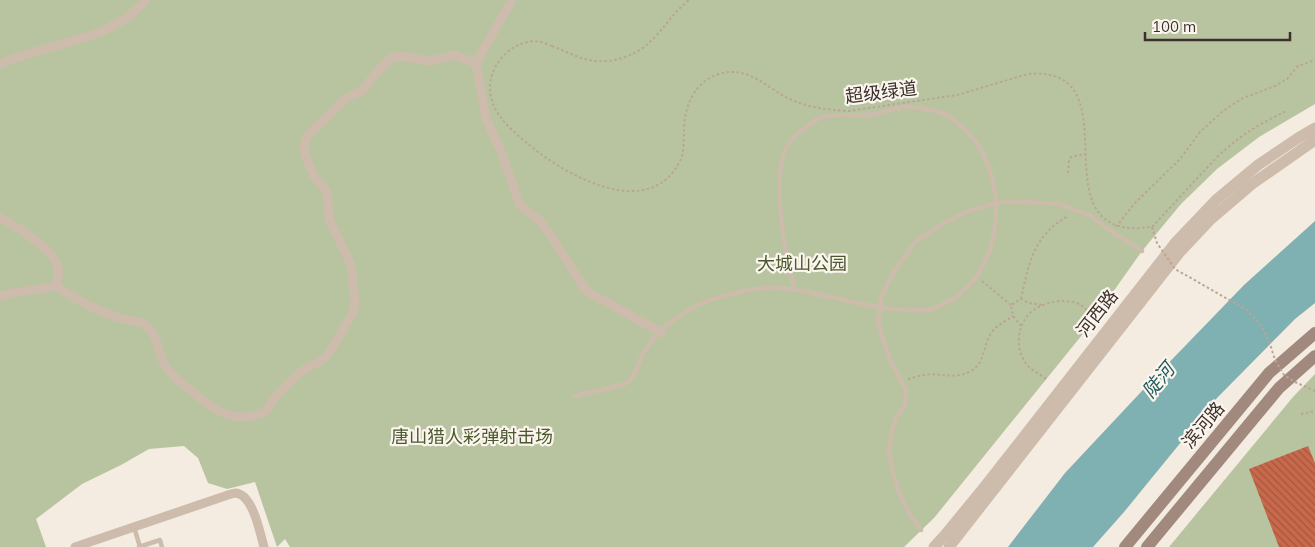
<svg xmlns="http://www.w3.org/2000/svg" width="1315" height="547" viewBox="0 0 1315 547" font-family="Mulish,'Noto Sans SC',sans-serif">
<defs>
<pattern id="building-back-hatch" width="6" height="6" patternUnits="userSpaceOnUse" patternTransform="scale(1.25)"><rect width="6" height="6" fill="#c8694b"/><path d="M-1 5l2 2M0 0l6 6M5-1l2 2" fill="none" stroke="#a4573f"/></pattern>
</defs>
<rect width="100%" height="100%" fill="#f4ebe1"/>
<g fill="#b8c4a0">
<polygon points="0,0 1315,0 1315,104 1259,137 1217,169 1181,204 1142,251 1086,330 934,518 904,547 290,547 285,539 277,547 255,482 227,489 208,483 198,458 184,446 149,449 121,465 82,484 36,519 46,547 0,547"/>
<polygon points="1315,374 1315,547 1169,547 1293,397"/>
</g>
<polygon fill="#7fb0b2" points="1315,221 1315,303 1295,319 1217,398 1124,512 1093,547 1008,547 1065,473 1156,376 1244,285"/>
<polygon fill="url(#building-back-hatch)" points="1308,446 1315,463 1315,547 1279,547 1249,469"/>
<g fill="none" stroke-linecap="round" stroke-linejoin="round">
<g stroke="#b9a596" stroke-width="2" stroke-dasharray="2.5 2.5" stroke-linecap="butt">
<path d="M552,46C563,50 574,56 585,59C610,66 638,56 655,37C668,23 674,12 689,0"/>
<path d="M1217,157C1240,135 1258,125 1286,111"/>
<polyline points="1068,173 1069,161 1071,157 1085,154"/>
<polyline points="1116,227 1134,204 1180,159 1200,132 1222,112 1241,99 1275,86 1287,79 1298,66 1315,60"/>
<polyline points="982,281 1011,305"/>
<path d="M1021,299C1029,263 1033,236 1068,216"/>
<polyline points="1021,326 1013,316 1011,305 1021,299 1029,303 1044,305"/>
<path d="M908,379C913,378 918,376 923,375C939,372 954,380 969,372C986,364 982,346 992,332C997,325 1006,321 1013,316"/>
<path d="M1046,379C1041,375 1035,372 1030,368C1015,354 1015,328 1030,313C1041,302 1067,297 1081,305C1086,308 1090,315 1094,319"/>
<polyline points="1301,414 1315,411"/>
</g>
<g stroke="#cdbbac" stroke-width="4.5">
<path d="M575,396C586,393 619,387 626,383C636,377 638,363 643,354C655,332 682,311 705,302C726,294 758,286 780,288C825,292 867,310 912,310C919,310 926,311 932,309C937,307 944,304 949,301C998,274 1007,204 984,156C978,143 965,128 953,119C943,111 921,107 908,107C897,107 885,112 875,114C858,117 839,113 822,117C818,118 813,122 810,124C801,130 791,139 786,148C771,180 785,256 795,290"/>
<polyline points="134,527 140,547"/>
<polyline points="921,530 908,511 899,492 892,470 889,449 892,430 897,416 905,405 906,390 890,360 878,323 881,298 894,271 916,241 944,223 969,211 1000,202 1028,202 1059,204 1089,215 1112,232 1142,251"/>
<polyline points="139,547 160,540 162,547"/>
</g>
<g stroke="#cdbbac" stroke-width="9">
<polyline points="512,0 476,63 486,119 500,149 520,205 541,222 548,231 586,291 661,332"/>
<path d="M0,64C39,46 90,43 126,18C134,13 140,6 146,0"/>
<path d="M0,218C10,222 18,228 27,234C44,246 66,262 56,285C37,292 18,289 0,297"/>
<path d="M56,285C74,300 97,310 119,318C127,321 138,320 145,324C158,333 158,356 167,368C173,377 183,385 192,391C215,411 236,426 266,411L274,398L300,372L322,360L329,353L353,313L355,302L351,265L329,219L328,200L326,191L314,176L305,155L304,146L308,135L345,99L363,90L375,74L391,58L402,56L430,61L455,55L476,63"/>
<path d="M75,547L225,496C228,495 233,493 236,493C253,495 260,533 264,547"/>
</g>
<g stroke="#cdbbac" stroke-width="11">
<polyline points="934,547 945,535 986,485 1176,242 1216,200 1258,165 1298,138 1315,128"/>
<polyline points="949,547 1179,253 1211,219 1252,184 1315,140"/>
</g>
<g stroke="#a18a7d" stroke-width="12">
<polyline points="1125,547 1269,373 1315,333"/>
<polyline points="1147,547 1279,388 1315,356"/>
</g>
<g stroke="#b9a596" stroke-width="2" stroke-dasharray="2.5 2.5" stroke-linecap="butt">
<path d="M552,46C549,45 545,43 541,42C516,37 491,61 490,86C489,111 509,128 527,143C564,175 649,223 680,161C685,152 683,140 684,131C684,108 694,81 719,74C749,65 766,88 790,99C809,108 829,110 849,111L957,95L1028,74C1132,65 1043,219 1129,228C1136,229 1144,227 1152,227L1217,157"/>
<polyline points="1152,227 1157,243 1175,269 1247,310 1261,325 1270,344 1275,360 1284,375 1295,382 1315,391"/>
</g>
</g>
<g text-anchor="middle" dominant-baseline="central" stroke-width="4.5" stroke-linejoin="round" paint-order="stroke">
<g font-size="18" fill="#3b302b" stroke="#fbf5ee">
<text transform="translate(881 92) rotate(-7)">超级绿道</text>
<text transform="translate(1097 313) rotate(-52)">河西路</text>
<text transform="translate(1203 425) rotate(-50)">滨河路</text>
</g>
<g font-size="18" fill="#4a5a2e" stroke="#fbf5ee">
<text x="802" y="263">大城山公园</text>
<text x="472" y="436">唐山猎人彩弹射击场</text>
</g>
<g font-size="19" font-style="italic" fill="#1f5a5e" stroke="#fbf5ee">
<text transform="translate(1158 380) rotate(-51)">陡河</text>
</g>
</g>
<path d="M1145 32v8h145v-8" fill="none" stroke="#3b302b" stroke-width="2.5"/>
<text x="1152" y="32" font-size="15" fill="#3b302b" stroke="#fbf5ee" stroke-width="4" paint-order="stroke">100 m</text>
</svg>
